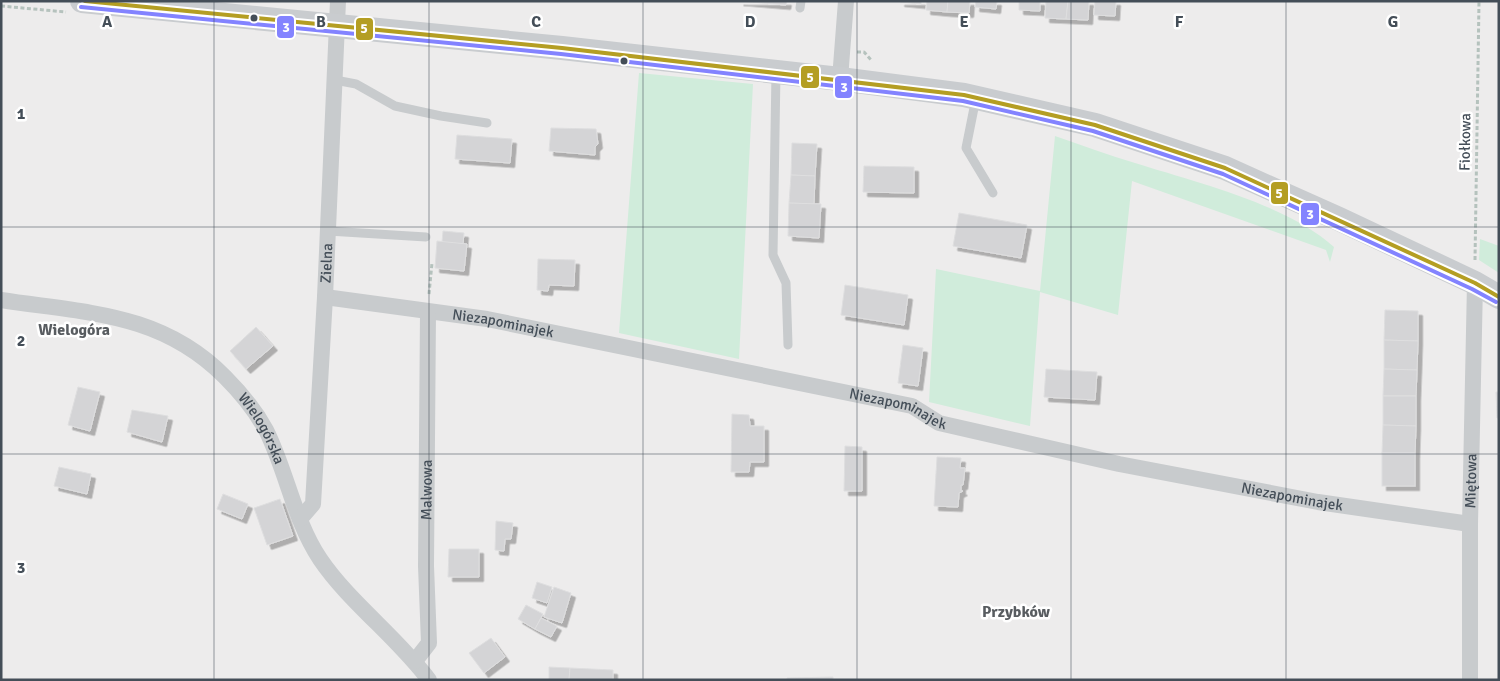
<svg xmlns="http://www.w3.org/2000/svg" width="1500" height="681" viewBox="0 0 1500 681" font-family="Signika,sans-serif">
<defs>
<filter id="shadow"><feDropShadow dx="4.5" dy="4.5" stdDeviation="0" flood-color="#0004"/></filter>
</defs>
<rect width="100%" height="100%" fill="#edecec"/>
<g fill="#d0ecdb">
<polygon points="639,73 753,84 739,359 619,333"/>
<path d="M1055,136C1082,145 1108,155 1135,163C1195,182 1287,204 1334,247L1330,262L1326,250L1132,181L1118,315L1040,292L1030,426L929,402L936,269L1040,291Z"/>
<polygon points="1480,239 1499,246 1499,273 1479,260"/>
</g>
<g fill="#d4d4d6" stroke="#dededf" filter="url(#shadow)">
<polygon points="739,1 787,1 786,5"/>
<polygon points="900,1 921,1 921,4 900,2"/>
<polygon points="927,1 948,1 947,12 926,10"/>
<polygon points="948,1 970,1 969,13 947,12"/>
<polygon points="976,1 997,1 996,9 975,7"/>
<polygon points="1019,1 1040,1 1040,11 1019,10"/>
<polygon points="1046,1 1068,1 1066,19 1045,18"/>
<polygon points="1068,1 1089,1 1088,20 1066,19"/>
<polygon points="1095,1 1116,1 1115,16 1094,15"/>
<polygon points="551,128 596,129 598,144 595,147 595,155 549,151"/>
<polygon points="457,135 512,139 510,163 455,159"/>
<polygon points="792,143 817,144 815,176 791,175"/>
<polygon points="864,166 914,167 914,193 863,192"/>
<polygon points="791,175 815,176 814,204 789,203"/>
<polygon points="789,203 821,204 819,238 788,236"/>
<polygon points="959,213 1027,225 1021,258 953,246"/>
<polygon points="443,231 464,233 463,244 442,242"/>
<polygon points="437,241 467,244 464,271 435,268"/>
<polygon points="538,259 575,260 574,286 549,285 548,291 537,290"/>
<polygon points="845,285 908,295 904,325 841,315"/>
<polygon points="1385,310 1418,311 1418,341 1384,340"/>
<polygon points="256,327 273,346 246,369 230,351"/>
<polygon points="1384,340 1418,341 1417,370 1384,369"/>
<polygon points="903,345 923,348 918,386 898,383"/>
<polygon points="1046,369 1097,372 1095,400 1044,397"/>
<polygon points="1384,369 1417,370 1416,396 1383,396"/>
<polygon points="78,387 100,392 90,431 68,425"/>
<polygon points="1496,392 1499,392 1499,418 1497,418"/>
<polygon points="1383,396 1416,396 1416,426 1383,425"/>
<polygon points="132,410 168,416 162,442 127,432"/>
<polygon points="732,414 749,415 750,426 764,426 764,462 750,462 749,472 731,472"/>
<polygon points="1383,425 1416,426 1415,453 1382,453"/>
<polygon points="845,446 862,447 862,491 844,491"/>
<rect x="1382" y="453" width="33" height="33"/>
<polygon points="937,457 961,458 960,468 965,468 963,485 961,485 961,491 963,491 959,493 958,507 934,506"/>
<polygon points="59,467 91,474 87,494 54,486"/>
<polygon points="223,494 248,504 242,519 217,509"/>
<polygon points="280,499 293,536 267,545 254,508"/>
<polygon points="496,521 513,523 511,539 505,539 504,551 495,550"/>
<polygon points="449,549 479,549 479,577 448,577"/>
<polygon points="537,582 552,587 547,603 532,598"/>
<polygon points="554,587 571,593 562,623 544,617"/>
<polygon points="526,605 543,614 535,629 518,619"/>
<polygon points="541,618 557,626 551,637 535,629"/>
<polygon points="491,638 505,657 484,673 469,653"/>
<polygon points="549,667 570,668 569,680 549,680"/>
<polygon points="570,668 613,670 613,680 569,680"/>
<polygon points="833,677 833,680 787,680 787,678"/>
</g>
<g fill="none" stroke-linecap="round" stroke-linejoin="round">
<g stroke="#b5c2bd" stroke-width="3" stroke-dasharray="4 2.5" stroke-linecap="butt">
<polyline points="1,6 66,12"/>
<polyline points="857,52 864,52 872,61"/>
<polyline points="1475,260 1479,1"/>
<polyline points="429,294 432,263"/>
</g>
<g stroke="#c8cbcd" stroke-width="9">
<polyline points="800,8 801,1"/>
<polyline points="776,72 773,255 786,283 788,345"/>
<polyline points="335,80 356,84 395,106 441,116 487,123"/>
<polyline points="976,98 966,148 993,193"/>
<polyline points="328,231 426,237"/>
</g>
<g stroke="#c8cbcd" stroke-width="16">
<polyline points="840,79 846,1"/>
<path id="s1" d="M325,297L487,319L912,406L939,423L1119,464L1318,502L1470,524"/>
<path id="s2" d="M1,300C85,313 161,312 225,377C241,393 255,410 266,430C287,472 294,520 320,559C349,602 397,637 429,680"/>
<path id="s3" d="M300,519L313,504L325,297L338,1"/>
<path id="s4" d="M415,661L429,643L426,566L428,312"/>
<path id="s5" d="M1470,680V524L1475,283"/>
</g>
<polyline stroke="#c9cccf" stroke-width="24" points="82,1 562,48 840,79 964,95 1095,125 1225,168 1339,219 1475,283 1499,297"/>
<defs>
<polyline id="bus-1" points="85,1 562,48 964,95 1095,125 1225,168 1475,283 1499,297"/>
<polyline id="bus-2" points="81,7 561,54 963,101 1093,131 1223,174 1472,289 1496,302"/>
</defs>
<use href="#bus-1" stroke="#fff" stroke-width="8"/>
<use href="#bus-2" stroke="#fff" stroke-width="8"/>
<use href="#bus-1" stroke="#b49e23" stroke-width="4"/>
<use href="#bus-2" stroke="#8383ff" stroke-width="4"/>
</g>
<path fill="none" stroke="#444e58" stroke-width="1" stroke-opacity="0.55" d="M214,1V680M429,1V680M643,1V680M857,1V680M1071,1V680M1286,1V680M1,227H1499M1,454H1499"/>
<g fill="#444e58" stroke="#fff" stroke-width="2">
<circle cx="254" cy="18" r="4.5"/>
<circle cx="624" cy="61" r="4.5"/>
</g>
<g text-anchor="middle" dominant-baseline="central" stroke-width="5" stroke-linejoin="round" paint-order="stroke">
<g font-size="15" fill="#444e58" stroke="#fff">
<text transform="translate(1465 142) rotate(-89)">Fiołkowa</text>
<text stroke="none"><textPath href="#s3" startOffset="261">Zielna</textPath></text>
<text stroke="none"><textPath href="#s1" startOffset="180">Niezapominajek</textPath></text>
<text stroke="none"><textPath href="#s1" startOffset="585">Niezapominajek</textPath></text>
<text stroke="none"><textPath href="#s2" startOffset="306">Wielogórska</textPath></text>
<text stroke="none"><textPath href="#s5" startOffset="199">Miętowa</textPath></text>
<text stroke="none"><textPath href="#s4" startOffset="176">Malwowa</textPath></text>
<text stroke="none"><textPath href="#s1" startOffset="990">Niezapominajek</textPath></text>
</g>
<g font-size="16" font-weight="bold" fill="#585c60" stroke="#fff">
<text x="74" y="330">Wielogóra</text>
<text x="1016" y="612">Przybków</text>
</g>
</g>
<g font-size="16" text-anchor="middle" font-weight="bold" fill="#444e58" stroke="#fff" stroke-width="5" stroke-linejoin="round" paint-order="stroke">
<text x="107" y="27">A</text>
<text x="321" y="27">B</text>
<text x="536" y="27">C</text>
<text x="750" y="27">D</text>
<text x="964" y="27">E</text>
<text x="1179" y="27">F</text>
<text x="1393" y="27">G</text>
<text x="21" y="119">1</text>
<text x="21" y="346">2</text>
<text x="21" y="573">3</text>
</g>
<g stroke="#fff" stroke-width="2">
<rect x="276" y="15" width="19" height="24" rx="5" fill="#8383ff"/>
<rect x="355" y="17" width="19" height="24" rx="5" fill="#b49e23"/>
<rect x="800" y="65" width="20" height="24" rx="5" fill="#b49e23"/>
<rect x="834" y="75" width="19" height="24" rx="5" fill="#8383ff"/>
<rect x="1270" y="181" width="19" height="24" rx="5" fill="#b49e23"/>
<rect x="1300" y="202" width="20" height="24" rx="5" fill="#8383ff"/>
</g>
<g font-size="14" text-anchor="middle" font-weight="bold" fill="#fff">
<text x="286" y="32">3</text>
<text x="364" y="33">5</text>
<text x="810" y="82">5</text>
<text x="844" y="92">3</text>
<text x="1279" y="198">5</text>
<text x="1310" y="219">3</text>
</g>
<rect width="1500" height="681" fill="none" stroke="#444e58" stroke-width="5"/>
</svg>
